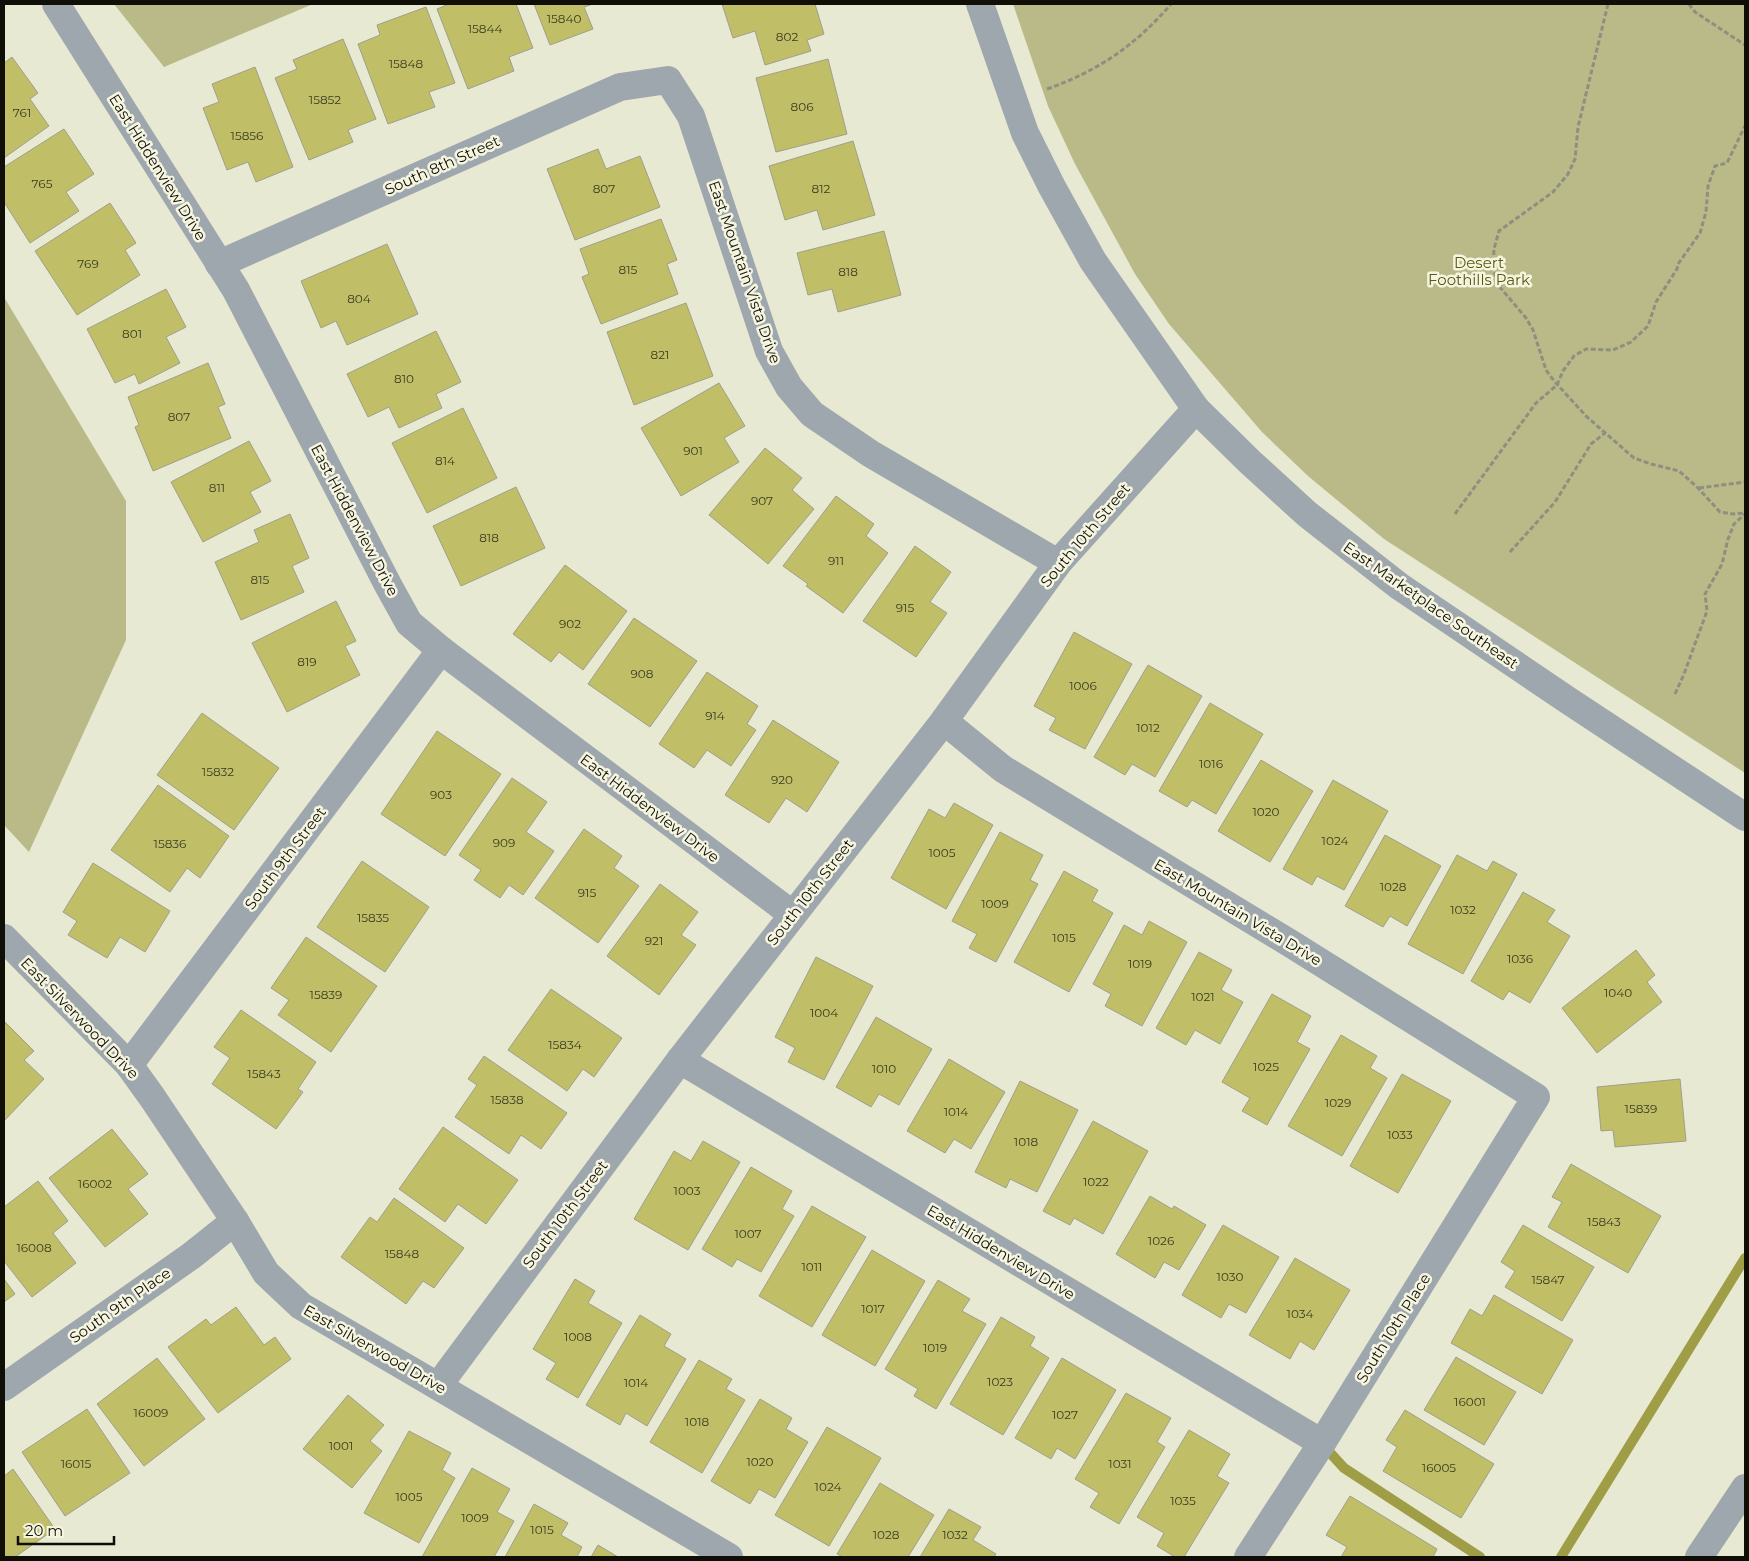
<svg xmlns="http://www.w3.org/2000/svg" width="1749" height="1561" viewBox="0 0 1749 1561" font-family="Montserrat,sans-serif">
<rect width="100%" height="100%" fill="#e8e9d3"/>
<g fill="#b9ba88">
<polygon points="114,4 313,4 164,67"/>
<polygon points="1013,4 1745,4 1745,773 1384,539 1308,476 1262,432 1169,324 1135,274 1075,164 1048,106"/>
<polygon points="4,297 126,501 126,640 29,852 4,825"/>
</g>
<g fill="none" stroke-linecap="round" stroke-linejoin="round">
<g stroke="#9f9e46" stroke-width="10">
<polyline points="1322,1444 1344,1468 1480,1557"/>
<polyline points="1561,1557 1745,1258"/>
</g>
</g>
<g fill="#c0bf68" stroke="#9f9f8b">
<polygon points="449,4 516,4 533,48 509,57 514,71 468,89 437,9"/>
<polygon points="534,4 593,4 584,7 593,29 550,45"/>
<polygon points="722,4 815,4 824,34 807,40 811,51 765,65 755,31 733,38"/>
<polygon points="426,7 455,83 429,92 435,107 388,124 358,44 380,35 377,25"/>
<polygon points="343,39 376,119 348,130 353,142 309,160 275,78 297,69 293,60"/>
<polygon points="12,57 38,93 30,99 49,126 4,158 4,63"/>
<polygon points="828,59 847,134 776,152 756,78"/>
<polygon points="255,67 293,167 256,182 248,162 227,170 203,108 219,102 212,84"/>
<polygon points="64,129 94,174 66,192 79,211 30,243 4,202 4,167"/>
<polygon points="853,141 875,215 823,230 817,210 785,220 769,166"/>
<polygon points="598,149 606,169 640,156 660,207 575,240 547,169"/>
<polygon points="110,203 136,243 125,250 140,275 77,315 35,251"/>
<polygon points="661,219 677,260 667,264 678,294 601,324 582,277 589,274 580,249"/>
<polygon points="884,231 901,295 838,312 832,289 808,295 797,253"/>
<polygon points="387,244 418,314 347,345 336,321 321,328 301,281"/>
<polygon points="166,289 186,327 166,337 180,363 139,384 135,374 115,383 87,329"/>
<polygon points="686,303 713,376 634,405 607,332"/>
<polygon points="436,331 461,382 436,394 442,408 399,428 389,407 368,417 347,374"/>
<polygon points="208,363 225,404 218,407 231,438 153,471 135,427 139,425 128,397"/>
<polygon points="719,383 745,426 724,438 739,462 681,496 641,428"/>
<polygon points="463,408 497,478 427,513 392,443"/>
<polygon points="249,441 271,481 250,492 261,512 203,542 171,482"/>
<polygon points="765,448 802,478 792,490 814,509 768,564 709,515"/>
<polygon points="516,487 545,548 461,586 433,526"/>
<polygon points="836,496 874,524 866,536 888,553 843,613 806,586 808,584 783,566"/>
<polygon points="290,514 309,558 292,566 304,592 241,620 215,562 259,542 254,530"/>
<polygon points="915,546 951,572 930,602 947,613 916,657 863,621"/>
<polygon points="565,565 627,611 583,670 559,652 551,662 513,634"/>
<polygon points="336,601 356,641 345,646 360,675 287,712 252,643"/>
<polygon points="634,618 697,661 650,727 588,684"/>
<polygon points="1074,632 1132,664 1085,749 1049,730 1056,718 1034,706"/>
<polygon points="1148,665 1202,696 1155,777 1132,764 1125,775 1094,757"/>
<polygon points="707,672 758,706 747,724 756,730 731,766 707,750 694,768 659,744"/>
<polygon points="1210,703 1263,734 1216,814 1192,800 1187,807 1159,791"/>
<polygon points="202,713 279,768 234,830 157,775"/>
<polygon points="773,720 839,762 807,812 786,798 769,823 725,795"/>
<polygon points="437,731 501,774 445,856 381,814"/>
<polygon points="1261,760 1313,791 1270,862 1218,831"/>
<polygon points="512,778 547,802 526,832 554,851 523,895 509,885 500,898 474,880 481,870 459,855"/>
<polygon points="1333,780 1388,811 1344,890 1317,876 1312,885 1283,869"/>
<polygon points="158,785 229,836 200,878 187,868 170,892 111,850"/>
<polygon points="954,803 993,825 946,909 891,878 929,809 945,818"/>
<polygon points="584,829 622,856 614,868 639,886 598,943 535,898"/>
<polygon points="1000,832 1043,855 1030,880 1038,884 996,962 969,948 977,934 952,921"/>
<polygon points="1385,835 1441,866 1407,926 1390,916 1383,927 1345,906"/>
<polygon points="1457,855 1487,871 1493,861 1517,874 1463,974 1408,944"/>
<polygon points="362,861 429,907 385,972 317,927"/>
<polygon points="93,863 170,911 145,952 120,937 107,958 68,935 77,921 63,912"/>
<polygon points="1064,871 1098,890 1092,901 1113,913 1069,992 1014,962"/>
<polygon points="660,884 698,912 681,935 696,945 659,995 607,956"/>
<polygon points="1523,892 1555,910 1547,922 1570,936 1530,1003 1509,991 1503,1000 1471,981"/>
<polygon points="1149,921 1187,942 1142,1026 1105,1006 1111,994 1093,984 1124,925 1142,935"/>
<polygon points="306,937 377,986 331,1052 278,1015 289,1000 271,988"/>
<polygon points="1636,950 1655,975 1647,982 1662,1002 1597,1053 1562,1008"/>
<polygon points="1199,952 1232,970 1221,990 1243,1002 1220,1044 1195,1030 1186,1045 1156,1028"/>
<polygon points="816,957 873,986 824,1080 788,1062 795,1048 775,1037"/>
<polygon points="551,989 622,1038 594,1077 583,1069 567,1091 508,1050"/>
<polygon points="1272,994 1311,1016 1297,1042 1310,1049 1267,1125 1242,1111 1250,1098 1222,1082"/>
<polygon points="241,1010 316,1062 298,1089 303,1092 276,1129 212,1084 230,1058 214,1047"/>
<polygon points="876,1017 932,1049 899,1105 879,1094 871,1107 836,1087"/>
<polygon points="4,1021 34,1051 24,1060 44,1079 4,1121"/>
<polygon points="1341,1035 1377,1056 1370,1068 1387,1078 1342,1156 1288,1126"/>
<polygon points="484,1056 567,1113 541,1149 521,1135 509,1154 455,1117 477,1085 468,1079"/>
<polygon points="949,1059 1005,1092 971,1149 954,1139 945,1153 907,1131"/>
<polygon points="1402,1074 1451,1101 1398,1193 1350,1166"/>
<polygon points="1680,1079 1686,1141 1615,1147 1613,1130 1601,1131 1597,1087"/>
<polygon points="1020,1081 1078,1110 1037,1192 1010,1179 1006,1188 975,1172"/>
<polygon points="1093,1121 1148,1151 1103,1234 1074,1218 1070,1225 1043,1211"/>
<polygon points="443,1127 518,1180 486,1224 458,1204 445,1222 399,1189"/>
<polygon points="112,1129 148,1174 128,1189 148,1214 105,1247 49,1178"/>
<polygon points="703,1141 740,1162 688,1250 634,1219 674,1151 691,1161"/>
<polygon points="1571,1164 1661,1216 1628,1273 1548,1227 1562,1202 1552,1197"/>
<polygon points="751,1167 792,1191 782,1209 794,1216 761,1272 737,1259 732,1267 702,1249"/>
<polygon points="38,1181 68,1221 53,1233 76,1263 32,1297 4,1261 4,1207"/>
<polygon points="1150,1196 1172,1209 1174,1206 1206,1225 1179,1270 1164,1262 1155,1278 1116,1254"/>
<polygon points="394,1198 464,1248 434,1288 423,1281 406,1304 341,1257 370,1217 377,1222"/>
<polygon points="812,1206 866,1237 812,1327 759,1296"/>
<polygon points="1223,1225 1279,1257 1246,1313 1229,1304 1221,1318 1182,1295"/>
<polygon points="1523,1225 1594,1267 1562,1321 1505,1287 1515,1271 1501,1262"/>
<polygon points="872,1250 925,1281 875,1366 822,1335"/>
<polygon points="1295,1258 1350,1290 1314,1350 1300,1341 1290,1359 1249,1335"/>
<polygon points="4,1279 15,1294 4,1302"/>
<polygon points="575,1279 595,1291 588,1303 622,1323 578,1398 546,1379 556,1363 533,1349"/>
<polygon points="938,1280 970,1299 962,1311 986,1324 936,1409 914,1396 918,1389 885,1369"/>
<polygon points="1494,1295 1573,1340 1542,1394 1451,1343 1470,1309 1482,1316"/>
<polygon points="236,1307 264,1345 275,1337 291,1359 218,1413 168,1347 206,1319 211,1325"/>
<polygon points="640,1315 671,1334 664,1346 686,1359 647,1426 626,1413 620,1425 586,1405"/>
<polygon points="1001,1317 1035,1337 1030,1346 1049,1358 1003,1435 950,1404"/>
<polygon points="1456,1357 1516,1392 1484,1445 1424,1410"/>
<polygon points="157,1358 205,1419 144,1466 97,1404"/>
<polygon points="1062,1358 1116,1390 1075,1459 1057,1448 1051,1459 1015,1438"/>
<polygon points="699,1360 732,1379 726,1389 745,1400 702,1473 650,1442"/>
<polygon points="1126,1393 1171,1418 1157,1442 1165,1447 1119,1524 1090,1507 1099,1493 1075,1479"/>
<polygon points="348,1395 384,1425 370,1441 382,1451 352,1488 303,1449"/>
<polygon points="760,1399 792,1418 786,1429 808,1442 775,1498 759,1489 750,1504 711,1481"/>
<polygon points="87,1409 130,1473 65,1516 22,1452"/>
<polygon points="1405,1410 1494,1464 1461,1518 1383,1471 1397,1447 1386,1440"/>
<polygon points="827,1427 881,1458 829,1546 775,1515"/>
<polygon points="1189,1430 1230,1454 1217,1476 1229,1483 1184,1557 1175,1557 1157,1546 1164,1533 1137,1517"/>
<polygon points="409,1431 451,1453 442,1470 455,1478 419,1543 364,1513"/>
<polygon points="472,1468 510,1489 497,1512 514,1521 494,1557 422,1557"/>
<polygon points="13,1469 55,1529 15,1557 4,1557 4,1476"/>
<polygon points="880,1483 934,1515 908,1557 843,1557 837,1554"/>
<polygon points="1350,1496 1437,1549 1433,1557 1341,1557 1347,1547 1326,1535"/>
<polygon points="534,1504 568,1523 561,1535 582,1547 577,1557 505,1557"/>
<polygon points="949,1509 981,1527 973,1540 996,1554 994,1557 920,1557"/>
<polygon points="598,1545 618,1557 591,1557"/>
</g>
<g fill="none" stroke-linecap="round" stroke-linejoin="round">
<g stroke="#8e8f7f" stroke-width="3" stroke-dasharray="5 2.5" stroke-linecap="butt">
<polyline points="1608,4 1578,127 1575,159 1568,174 1553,192 1499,231 1494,249 1493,268 1499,286 1526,318 1533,330 1546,370 1554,381 1587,417 1634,458 1651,464 1679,471 1698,488 1720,512 1733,514 1745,513"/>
<polyline points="1689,4 1695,12 1745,45"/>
<path d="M1047,89C1098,71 1136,45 1171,4"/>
<polyline points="1699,488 1745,482"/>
<polyline points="1455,514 1536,403 1557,385 1563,371 1574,356 1586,349 1613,350 1631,342 1648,326 1656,302 1677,269 1678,264 1700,233 1706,212 1708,186 1715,166 1727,163 1745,126"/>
<polyline points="1510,552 1555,502 1591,444 1605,433"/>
<polyline points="1675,694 1684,674 1707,611 1705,594 1722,564 1728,539 1734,524 1745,514"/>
</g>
<g stroke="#9fa7ae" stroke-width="28">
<polyline points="56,4 236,290 388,585 409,623 441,650 792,914"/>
<polyline points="980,4 1025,133 1052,187 1093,261 1196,409 1250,462 1307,514 1399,586 1569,701 1745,817"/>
<polyline points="219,264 620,87 668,80 691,116 769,351 789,387 812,414 871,454 1058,563"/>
<polyline points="944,721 1003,769 1288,942 1536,1097 1322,1443 1248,1557"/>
<polyline points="4,938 129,1065 152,1097 235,1221 266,1273 301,1306 729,1557"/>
<polyline points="680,1060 1322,1443"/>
<polyline points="129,1065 441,650"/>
<polyline points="438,1386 680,1060 944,721 1058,563 1196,409"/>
<polyline points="4,1387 191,1256 235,1221"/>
<polyline points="1699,1557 1745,1488"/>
</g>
</g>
<g text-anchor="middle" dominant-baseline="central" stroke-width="5" stroke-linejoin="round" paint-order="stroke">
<g font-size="12" fill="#3b3b20">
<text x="564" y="18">15840</text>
<text x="485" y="28">15844</text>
<text x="787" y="36">802</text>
<text x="406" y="63">15848</text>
<text x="325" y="99">15852</text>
<text x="802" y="106">806</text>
<text x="22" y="112">761</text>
<text x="247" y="135">15856</text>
<text x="42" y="183">765</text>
<text x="604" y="188">807</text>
<text x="821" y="188">812</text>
<text x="88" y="263">769</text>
<text x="628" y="269">815</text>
<text x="848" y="271">818</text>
<text x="359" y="298">804</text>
<text x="132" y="333">801</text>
<text x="660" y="354">821</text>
<text x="404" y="378">810</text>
<text x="179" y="416">807</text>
<text x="693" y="450">901</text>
<text x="445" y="460">814</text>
<text x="217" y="487">811</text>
<text x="762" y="500">907</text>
<text x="489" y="537">818</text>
<text x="836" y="560">911</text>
<text x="260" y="579">815</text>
<text x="905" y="607">915</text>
<text x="570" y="623">902</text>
<text x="307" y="661">819</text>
<text x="642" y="673">908</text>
<text x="1083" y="685">1006</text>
<text x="715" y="715">914</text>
<text x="1148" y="727">1012</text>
<text x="1211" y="763">1016</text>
<text x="218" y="771">15832</text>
<text x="782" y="779">920</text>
<text x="441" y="794">903</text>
<text x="1266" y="811">1020</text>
<text x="1335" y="840">1024</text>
<text x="504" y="842">909</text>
<text x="170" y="843">15836</text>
<text x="942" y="852">1005</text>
<text x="1393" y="886">1028</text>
<text x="587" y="892">915</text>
<text x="995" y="903">1009</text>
<text x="1463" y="909">1032</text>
<text x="373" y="917">15835</text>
<text x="1064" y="937">1015</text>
<text x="654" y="940">921</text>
<text x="1520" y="958">1036</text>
<text x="1140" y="963">1019</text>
<text x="1618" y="992">1040</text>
<text x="326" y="994">15839</text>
<text x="1203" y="996">1021</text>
<text x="824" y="1012">1004</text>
<text x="565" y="1044">15834</text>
<text x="1266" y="1066">1025</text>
<text x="884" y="1068">1010</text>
<text x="264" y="1073">15843</text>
<text x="507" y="1099">15838</text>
<text x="1338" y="1102">1029</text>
<text x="1641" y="1108">15839</text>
<text x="956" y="1111">1014</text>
<text x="1400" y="1134">1033</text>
<text x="1026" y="1141">1018</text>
<text x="1096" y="1181">1022</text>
<text x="95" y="1183">16002</text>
<text x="687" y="1190">1003</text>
<text x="1604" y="1221">15843</text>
<text x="748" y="1233">1007</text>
<text x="1161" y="1240">1026</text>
<text x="34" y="1247">16008</text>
<text x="402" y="1253">15848</text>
<text x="812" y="1266">1011</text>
<text x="1230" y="1276">1030</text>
<text x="1548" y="1279">15847</text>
<text x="873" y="1308">1017</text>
<text x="1300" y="1313">1034</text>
<text x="578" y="1336">1008</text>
<text x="935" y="1347">1019</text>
<text x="1000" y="1381">1023</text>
<text x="636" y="1382">1014</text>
<text x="1470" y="1401">16001</text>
<text x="151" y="1412">16009</text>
<text x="1065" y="1414">1027</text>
<text x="697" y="1421">1018</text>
<text x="341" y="1445">1001</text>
<text x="760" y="1461">1020</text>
<text x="76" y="1463">16015</text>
<text x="1120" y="1463">1031</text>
<text x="1439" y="1467">16005</text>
<text x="828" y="1486">1024</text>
<text x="409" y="1496">1005</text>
<text x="1183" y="1500">1035</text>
<text x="475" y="1517">1009</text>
<text x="542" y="1529">1015</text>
<text x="886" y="1534">1028</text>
<text x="955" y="1534">1032</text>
</g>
<g font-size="15" fill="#0f0f08" stroke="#f6f6e0">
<text transform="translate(442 165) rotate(-24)">South 8th Street</text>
<text transform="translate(158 167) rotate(58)">East Hiddenview Drive</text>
<text transform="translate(745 272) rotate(71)">East Mountain Vista Drive</text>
<text transform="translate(355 520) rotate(62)">East Hiddenview Drive</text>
<text transform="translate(1085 535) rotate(-50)">South 10th Street</text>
<text transform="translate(1431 605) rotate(35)">East Marketplace Southeast</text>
<text transform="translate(650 808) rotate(37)">East Hiddenview Drive</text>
<text transform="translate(285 858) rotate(-53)">South 9th Street</text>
<text transform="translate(810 892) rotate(-52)">South 10th Street</text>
<text transform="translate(1238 912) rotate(31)">East Mountain Vista Drive</text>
<text transform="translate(80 1018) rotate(46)">East Silverwood Drive</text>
<text transform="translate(565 1214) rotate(-53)">South 10th Street</text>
<text transform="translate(1001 1252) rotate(31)">East Hiddenview Drive</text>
<text transform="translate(120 1305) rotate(-35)">South 9th Place</text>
<text transform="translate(1393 1328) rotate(-58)">South 10th Place</text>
<text transform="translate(375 1349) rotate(30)">East Silverwood Drive</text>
</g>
<g font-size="15" fill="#595817" stroke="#f6f6e0">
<text x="1479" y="262">Desert<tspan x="1479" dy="17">Foothills Park</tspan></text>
</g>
</g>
<rect width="1749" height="1561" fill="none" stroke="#0f0f08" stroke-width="10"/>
<path d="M18 1536v8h96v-8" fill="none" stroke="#0f0f08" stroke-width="2.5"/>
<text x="25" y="1536" font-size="15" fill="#0f0f08" stroke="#f6f6e0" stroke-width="4" paint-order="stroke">20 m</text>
</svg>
